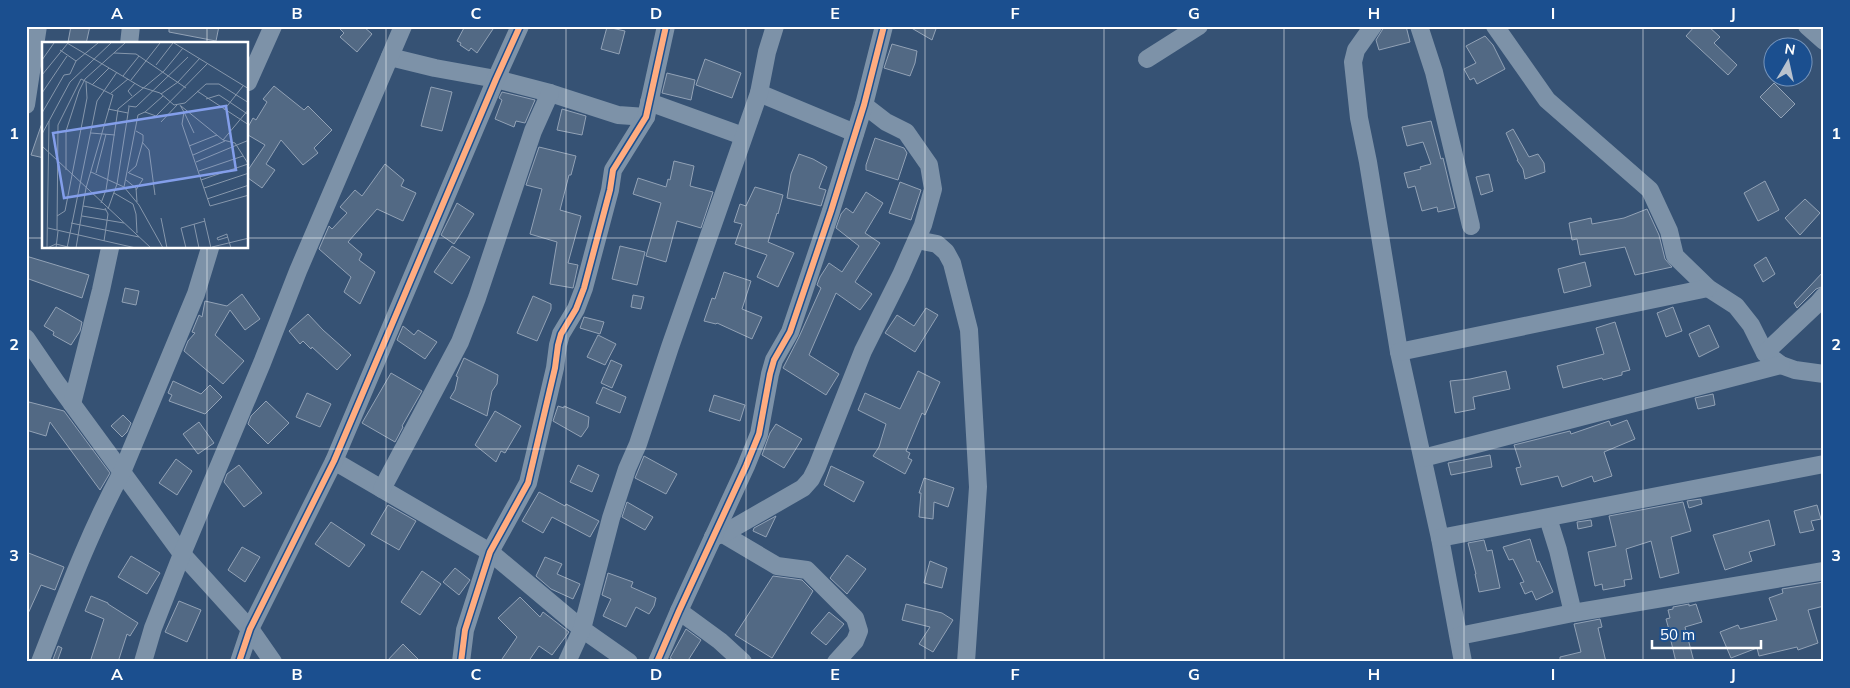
<svg xmlns="http://www.w3.org/2000/svg" width="1850" height="688" viewBox="0 0 1850 688" font-family="Mulish,sans-serif">
<rect width="100%" height="100%" fill="#365274"/>
<g fill="#526984" stroke="#92a2b6">
<polygon points="71,26 90,26 86,44 68,42"/>
<polygon points="169,26 219,26 216,41 169,32"/>
<polygon points="337,26 363,26 372,34 357,52 340,37 344,33"/>
<polygon points="465,26 495,26 477,53 471,48 469,51 460,45 461,43 457,41"/>
<polygon points="908,26 937,26 932,40"/>
<polygon points="1406,26 1410,42 1379,50 1376,40 1384,27"/>
<polygon points="1695,26 1708,26 1720,37 1714,43 1737,65 1728,75 1686,36"/>
<polygon points="607,27 625,31 619,54 601,49"/>
<polygon points="1485,36 1493,45 1505,69 1477,84 1474,78 1470,80 1464,69 1476,63 1466,46"/>
<polygon points="892,44 917,51 915,63 910,76 884,68"/>
<polygon points="705,59 741,73 732,98 696,85"/>
<polygon points="667,73 695,80 691,100 662,93"/>
<polygon points="1774,83 1795,104 1781,118 1760,97"/>
<polygon points="274,86 304,110 308,106 332,130 314,148 318,153 303,165 281,140 266,164 275,170 262,188 248,178 248,170 265,145 248,135 248,127 253,118 256,120 267,102 263,99"/>
<polygon points="431,87 452,92 442,131 421,126"/>
<polygon points="502,92 535,100 525,123 516,121 514,127 495,119 502,100 499,98"/>
<polygon points="562,109 586,116 582,135 557,130"/>
<polygon points="1431,121 1441,159 1443,158 1455,208 1438,212 1437,207 1422,211 1415,186 1408,188 1404,173 1421,169 1420,167 1431,164 1423,142 1407,146 1402,127"/>
<polygon points="42,123 44,123 44,158 31,155"/>
<polygon points="1513,129 1529,157 1538,154 1544,163 1545,172 1525,179 1523,169 1517,160 1518,160 1506,133"/>
<polygon points="875,138 904,148 907,153 898,180 866,170 866,165"/>
<polygon points="539,147 576,156 571,175 569,175 560,210 581,216 568,263 578,265 573,288 550,284 557,242 530,234 542,189 526,185"/>
<polygon points="799,154 813,159 827,167 819,188 826,190 821,206 787,198 791,174"/>
<polygon points="674,161 694,166 690,186 713,192 701,228 677,221 666,262 646,256 661,203 633,194 638,178 666,187 668,179 670,180"/>
<polygon points="385,164 404,180 401,186 416,193 403,221 377,209 348,242 362,254 359,260 375,272 360,304 344,292 351,277 319,249 329,226 332,229 347,213 340,207 355,190 362,196"/>
<polygon points="1489,174 1493,191 1481,195 1476,177"/>
<polygon points="1765,181 1779,210 1758,221 1744,193"/>
<polygon points="900,182 921,190 911,220 889,213"/>
<polygon points="755,187 783,195 778,214 777,213 768,242 794,253 778,287 757,277 767,255 735,244 742,224 734,222 740,204 746,206"/>
<polygon points="866,192 883,203 865,233 880,243 855,282 872,294 860,310 836,293 809,355 839,374 826,395 783,368 799,337 821,288 817,285 820,277 829,263 842,272 859,246 836,228 841,214 846,208 853,213"/>
<polygon points="1805,199 1820,213 1800,235 1785,218"/>
<polygon points="457,203 474,214 454,244 441,235"/>
<polygon points="1647,209 1659,235 1665,259 1672,267 1635,275 1625,247 1580,255 1577,239 1572,240 1569,223 1591,218 1592,224 1624,218"/>
<polygon points="452,246 470,257 452,284 434,272"/>
<polygon points="620,246 645,252 637,285 612,279"/>
<polygon points="26,256 89,275 82,298 26,278"/>
<polygon points="1766,257 1775,274 1763,282 1754,265"/>
<polygon points="1585,262 1591,286 1564,293 1558,269"/>
<polygon points="1824,271 1824,286 1816,289 1797,308 1794,303"/>
<polygon points="724,272 751,281 742,309 762,317 752,339 717,323 716,324 704,321 712,298 715,299"/>
<polygon points="125,288 139,291 136,305 122,302"/>
<polygon points="242,294 260,319 245,330 230,310 215,335 244,361 223,384 184,351 188,341 195,333 192,332 199,315 202,317 205,301 227,306"/>
<polygon points="633,295 644,297 641,309 631,307"/>
<polygon points="533,296 551,304 551,309 537,341 517,333"/>
<polygon points="56,307 82,322 80,331 71,345 53,335 54,332 44,326"/>
<polygon points="1673,307 1682,331 1666,337 1657,313"/>
<polygon points="926,308 938,315 915,352 885,333 897,315 914,326"/>
<polygon points="308,314 323,330 351,355 337,370 312,347 311,349 303,341 300,344 289,331"/>
<polygon points="584,317 604,322 600,334 580,328"/>
<polygon points="1615,322 1630,370 1622,372 1622,375 1603,380 1602,378 1563,388 1557,366 1604,354 1596,328"/>
<polygon points="1709,325 1719,347 1699,357 1689,334"/>
<polygon points="403,326 414,335 418,330 437,342 425,359 397,340"/>
<polygon points="598,335 616,344 605,365 587,357"/>
<polygon points="464,358 498,375 497,384 492,391 487,416 450,398 455,390 458,377 456,376"/>
<polygon points="611,360 622,365 612,388 601,383"/>
<polygon points="918,371 940,382 925,415 922,413 906,451 910,453 908,458 912,460 905,474 873,456 879,447 886,424 858,410 865,393 900,409"/>
<polygon points="1506,371 1510,389 1473,397 1475,409 1455,413 1450,381 1470,379"/>
<polygon points="391,373 422,391 402,426 403,427 395,442 362,423"/>
<polygon points="173,381 201,394 210,385 222,397 205,414 169,401 172,395 168,393"/>
<polygon points="603,387 626,397 620,413 596,403"/>
<polygon points="307,393 331,404 320,427 296,417"/>
<polygon points="1713,394 1715,405 1698,409 1695,398"/>
<polygon points="714,395 745,405 740,421 709,411"/>
<polygon points="266,401 289,423 268,444 248,424 251,416"/>
<polygon points="29,402 64,411 110,473 100,490 50,422 46,436 26,430 26,413"/>
<polygon points="558,406 564,408 564,406 589,417 588,427 581,437 553,421"/>
<polygon points="495,411 521,426 505,453 501,451 496,462 475,445"/>
<polygon points="123,415 131,423 127,432 122,437 111,426"/>
<polygon points="1627,420 1635,439 1604,452 1612,476 1594,482 1592,476 1562,487 1558,476 1521,485 1516,468 1521,467 1514,445 1570,431 1571,434 1609,421 1611,426"/>
<polygon points="199,422 214,443 198,454 183,434"/>
<polygon points="776,424 802,439 784,468 762,455 770,433"/>
<polygon points="1490,455 1492,467 1451,475 1448,463"/>
<polygon points="644,456 677,474 666,494 635,478"/>
<polygon points="176,459 192,471 177,495 159,483"/>
<polygon points="239,465 262,493 244,507 224,482 227,474"/>
<polygon points="578,465 599,475 592,492 570,482"/>
<polygon points="831,466 864,482 854,502 824,485"/>
<polygon points="924,478 954,488 948,507 934,502 933,519 919,517 921,493 919,493"/>
<polygon points="539,492 565,506 566,504 599,521 590,537 552,517 543,533 522,521"/>
<polygon points="1701,499 1702,504 1689,508 1687,501"/>
<polygon points="627,502 653,517 645,530 622,517"/>
<polygon points="1683,502 1691,531 1671,537 1679,573 1660,578 1651,541 1626,549 1632,579 1624,580 1625,586 1603,590 1602,584 1595,586 1588,552 1616,546 1609,516"/>
<polygon points="388,505 416,521 399,550 371,534"/>
<polygon points="1817,505 1821,519 1811,521 1814,530 1800,533 1794,511"/>
<polygon points="776,516 766,537 753,531 754,528"/>
<polygon points="1591,520 1592,526 1578,529 1577,522"/>
<polygon points="1769,520 1775,545 1749,552 1752,561 1725,570 1713,535"/>
<polygon points="331,522 365,545 349,567 315,544"/>
<polygon points="1530,539 1537,562 1539,561 1553,592 1536,600 1532,591 1525,594 1520,583 1524,582 1513,559 1509,560 1503,547"/>
<polygon points="1484,540 1487,551 1492,550 1500,588 1479,592 1475,574 1476,574 1468,543"/>
<polygon points="242,547 260,557 245,582 228,570"/>
<polygon points="26,552 64,567 55,590 41,585 26,618"/>
<polygon points="847,555 866,569 847,594 830,578"/>
<polygon points="131,556 160,573 147,594 118,577"/>
<polygon points="545,557 562,564 557,574 580,584 573,599 551,589 536,576"/>
<polygon points="930,561 947,568 942,588 924,583"/>
<polygon points="455,568 470,580 459,595 443,582"/>
<polygon points="422,571 441,584 420,615 401,602"/>
<polygon points="608,573 633,582 631,587 656,598 654,606 649,614 636,607 626,627 603,616 611,599 602,595"/>
<polygon points="773,576 802,580 813,591 772,658 735,635"/>
<polygon points="1824,582 1824,606 1808,610 1818,643 1798,650 1797,647 1759,656 1757,648 1731,658 1720,632 1738,625 1740,629 1777,620 1769,598 1783,593 1782,589"/>
<polygon points="91,596 108,603 108,604 138,623 130,636 127,634 118,662 90,662 104,619 85,611"/>
<polygon points="520,597 540,617 543,612 569,632 552,655 539,646 528,662 500,662 517,637 498,618"/>
<polygon points="179,601 201,610 187,642 165,632"/>
<polygon points="906,604 942,613 953,620 933,652 919,644 930,627 902,620"/>
<polygon points="1689,604 1689,606 1696,604 1702,622 1685,627 1694,662 1676,662 1670,637 1671,637 1666,619 1670,618 1668,610 1673,609 1673,607"/>
<polygon points="829,612 844,624 826,645 811,633"/>
<polygon points="1600,619 1602,627 1598,628 1606,662 1560,662 1560,657 1581,652 1574,624"/>
<polygon points="686,629 701,640 687,662 677,662 670,658"/>
<polygon points="403,644 421,662 386,662"/>
<polygon points="58,646 62,648 57,662 52,662"/>
</g>
<g fill="none" stroke-linecap="round" stroke-linejoin="round">
<g stroke="#7d92a8" stroke-width="18">
<polyline points="1373,26 1356,50 1353,62 1359,118 1368,162 1399,352 1440,538 1463,662"/>
<polyline points="1419,26 1434,72 1471,226"/>
<polyline points="1495,26 1547,100 1650,190 1669,231 1675,256 1708,288 1736,306 1751,325 1765,353 1781,365 1795,370 1824,374"/>
<polyline points="1807,26 1824,41"/>
<polyline points="129,44 131,26"/>
<polyline points="390,57 435,68 496,79 550,93 618,115 646,117"/>
<polyline points="1147,59 1199,26"/>
<polyline points="248,82 273,26"/>
<polyline points="759,93 855,133"/>
<polyline points="649,102 743,136"/>
<polyline points="26,105 38,26"/>
<polyline points="917,240 937,244 946,252 952,263 969,330 978,487 966,662"/>
<polyline points="26,338 56,382 182,554 250,629 273,662"/>
<polyline points="1399,352 1708,288"/>
<polyline points="1765,353 1818,303 1824,296"/>
<polyline points="72,404 101,290 110,248"/>
<polyline points="1423,458 1781,365"/>
<polyline points="334,461 490,552 582,629 629,662"/>
<polyline points="382,489 460,342 477,298 533,131 550,93"/>
<polyline points="1548,518 1558,550 1573,613"/>
<polyline points="723,534 777,566 807,570 855,618 859,631 855,641 836,662"/>
<polyline points="713,537 723,534 803,488 811,479 817,467 863,351 901,275 923,225 933,189 929,165 906,132 886,122 864,105"/>
<polyline points="1440,538 1824,464"/>
<polyline points="679,611 720,641 743,662"/>
<polyline points="1459,636 1573,613 1824,571"/>
<path d="M40,662C65,598 89,533 122,472L196,294L210,248"/>
<polyline points="143,662 153,628 182,554 262,363 298,271 403,26"/>
<polyline points="239,662 250,629 334,461 496,79 520,26"/>
<polyline points="461,662 465,630 490,552 528,483 555,368 558,345 561,334 576,309 584,288 610,190 613,170 646,117 666,26"/>
<polyline points="567,662 582,629 611,518 627,469 638,444 670,347 759,93 767,52 775,26"/>
<polyline points="657,662 679,611 746,466 759,434 770,374 774,360 790,332 831,211 864,105 884,26"/>
</g>
<defs>
<g id="cycleway">
<polyline points="239,662 250,629 334,461 496,79 520,26"/>
<polyline points="461,662 465,630 490,552 528,483 555,368 558,345 561,334 576,309 584,288 610,190 613,170 646,117 666,26"/>
<polyline points="657,662 679,611 746,466 759,434 770,374 774,360 790,332 831,211 864,105 884,26"/>
</g>
</defs>
<use href="#cycleway" stroke="#1b4f8f" stroke-width="9"/>
<use href="#cycleway" stroke="#ffac80" stroke-width="6"/>
</g>
<path fill="none" stroke="#fff" stroke-width="1" stroke-opacity="0.55" d="M207,26V44M386,26V662M566,26V662M746,26V662M925,26V662M1104,26V662M1284,26V662M1464,26V662M1643,26V662M26,238H44M248,238H1824M207,248V662M26,449H1824"/>
<g transform="translate(42 42)">
<rect width="206" height="206" fill="#365274"/>
<path fill="none" stroke="#8697ac" stroke-width="1" d="M25,1L99,45L118,51L132,63L143,61L164,42H177L207,61M132,1L207,47M18,8L34,19M72,11L94,12L144,46M0,18L12,1M114,23L131,1M0,33L26,1M81,34L97,14M89,38L118,1M50,43L67,26M155,49L207,83M0,51L25,14M69,51L86,37M119,52L136,40L158,16M90,54L86,49L93,41M164,57L177,53L207,73M138,63L142,70L140,82L168,164L207,153M86,64L94,65L146,15M139,64L181,98L193,101L207,123M66,67L86,71M182,68L201,44M103,70L121,54M142,70L152,91M0,71L22,33L28,32L34,19L56,1M119,80L135,63M49,91L73,93M0,92L28,40L69,1M181,98L207,67M100,100L107,108L113,153M0,104L109,206M147,104L175,93M151,113L183,99M154,120L207,98M24,128V89L37,49L43,37L83,1M157,129L201,114M49,130L82,145L97,163L121,206M54,131L64,92M86,131L94,124L101,99V93L94,89M87,131L101,137L94,148M84,138L94,146L95,160M159,138L206,122M82,145L96,73L103,70L114,74L166,21M162,146L207,131M72,151L91,162L94,172M165,157L207,143M59,161L64,148L76,67L122,29L141,6M41,164L64,168M66,167L75,142L87,65M94,172L95,191M15,174L23,169L45,56L44,40M40,174L82,181M119,176L125,206M162,176L169,206M29,181L97,195M152,182L157,206M6,186L94,206M15,188L16,83L39,37L71,53L44,146L34,206M186,195L176,198L175,196L185,192V193L189,206M62,199L66,172L63,166M170,205L207,196M5,206L7,79M5,206L14,202L30,206M14,206L16,189M25,206L55,59L75,30M144,206L139,186L163,179"/>
<path fill="#839eea" fill-opacity="0.15" stroke="#839eea" stroke-width="2.5" d="M184,64L194,128L22,156L11,91Z"/>
<rect width="206" height="206" fill="none" stroke="#fff" stroke-width="2.5"/>
</g>
<rect width="1850" height="688" fill="none" stroke="#1b4f8f" stroke-width="55"/>
<g transform="translate(1788 62) rotate(9)"><circle r="24" fill="#1b4f8f" stroke="#7695bc"/>
<path d="M0-4L9 19L0 12L-9 19Z" fill="#b9c2ce"/>
<text y="-8" font-size="14" font-weight="bold" text-anchor="middle" fill="#ffffff">N</text>
</g>
<path d="M1652 640v8h109v-8" fill="none" stroke="#ffffff" stroke-width="2.5"/>
<text x="1660" y="640" font-size="15" fill="#ffffff" stroke="#1b4f8f" stroke-width="4" paint-order="stroke">50 m</text>
<rect x="28" y="28" width="1794" height="632" fill="none" stroke="#fff" stroke-width="2"/>
<g font-size="16" text-anchor="middle" font-weight="bold" fill="#fff">
<text x="117" y="19">A</text>
<text x="297" y="19">B</text>
<text x="476" y="19">C</text>
<text x="656" y="19">D</text>
<text x="835" y="19">E</text>
<text x="1015" y="19">F</text>
<text x="1194" y="19">G</text>
<text x="1374" y="19">H</text>
<text x="1553" y="19">I</text>
<text x="1733" y="19">J</text>
<text x="14" y="139">1</text>
<text x="1836" y="139">1</text>
<text x="14" y="350">2</text>
<text x="1836" y="350">2</text>
<text x="14" y="561">3</text>
<text x="1836" y="561">3</text>
<text x="117" y="680">A</text>
<text x="297" y="680">B</text>
<text x="476" y="680">C</text>
<text x="656" y="680">D</text>
<text x="835" y="680">E</text>
<text x="1015" y="680">F</text>
<text x="1194" y="680">G</text>
<text x="1374" y="680">H</text>
<text x="1553" y="680">I</text>
<text x="1733" y="680">J</text>
</g>
</svg>
